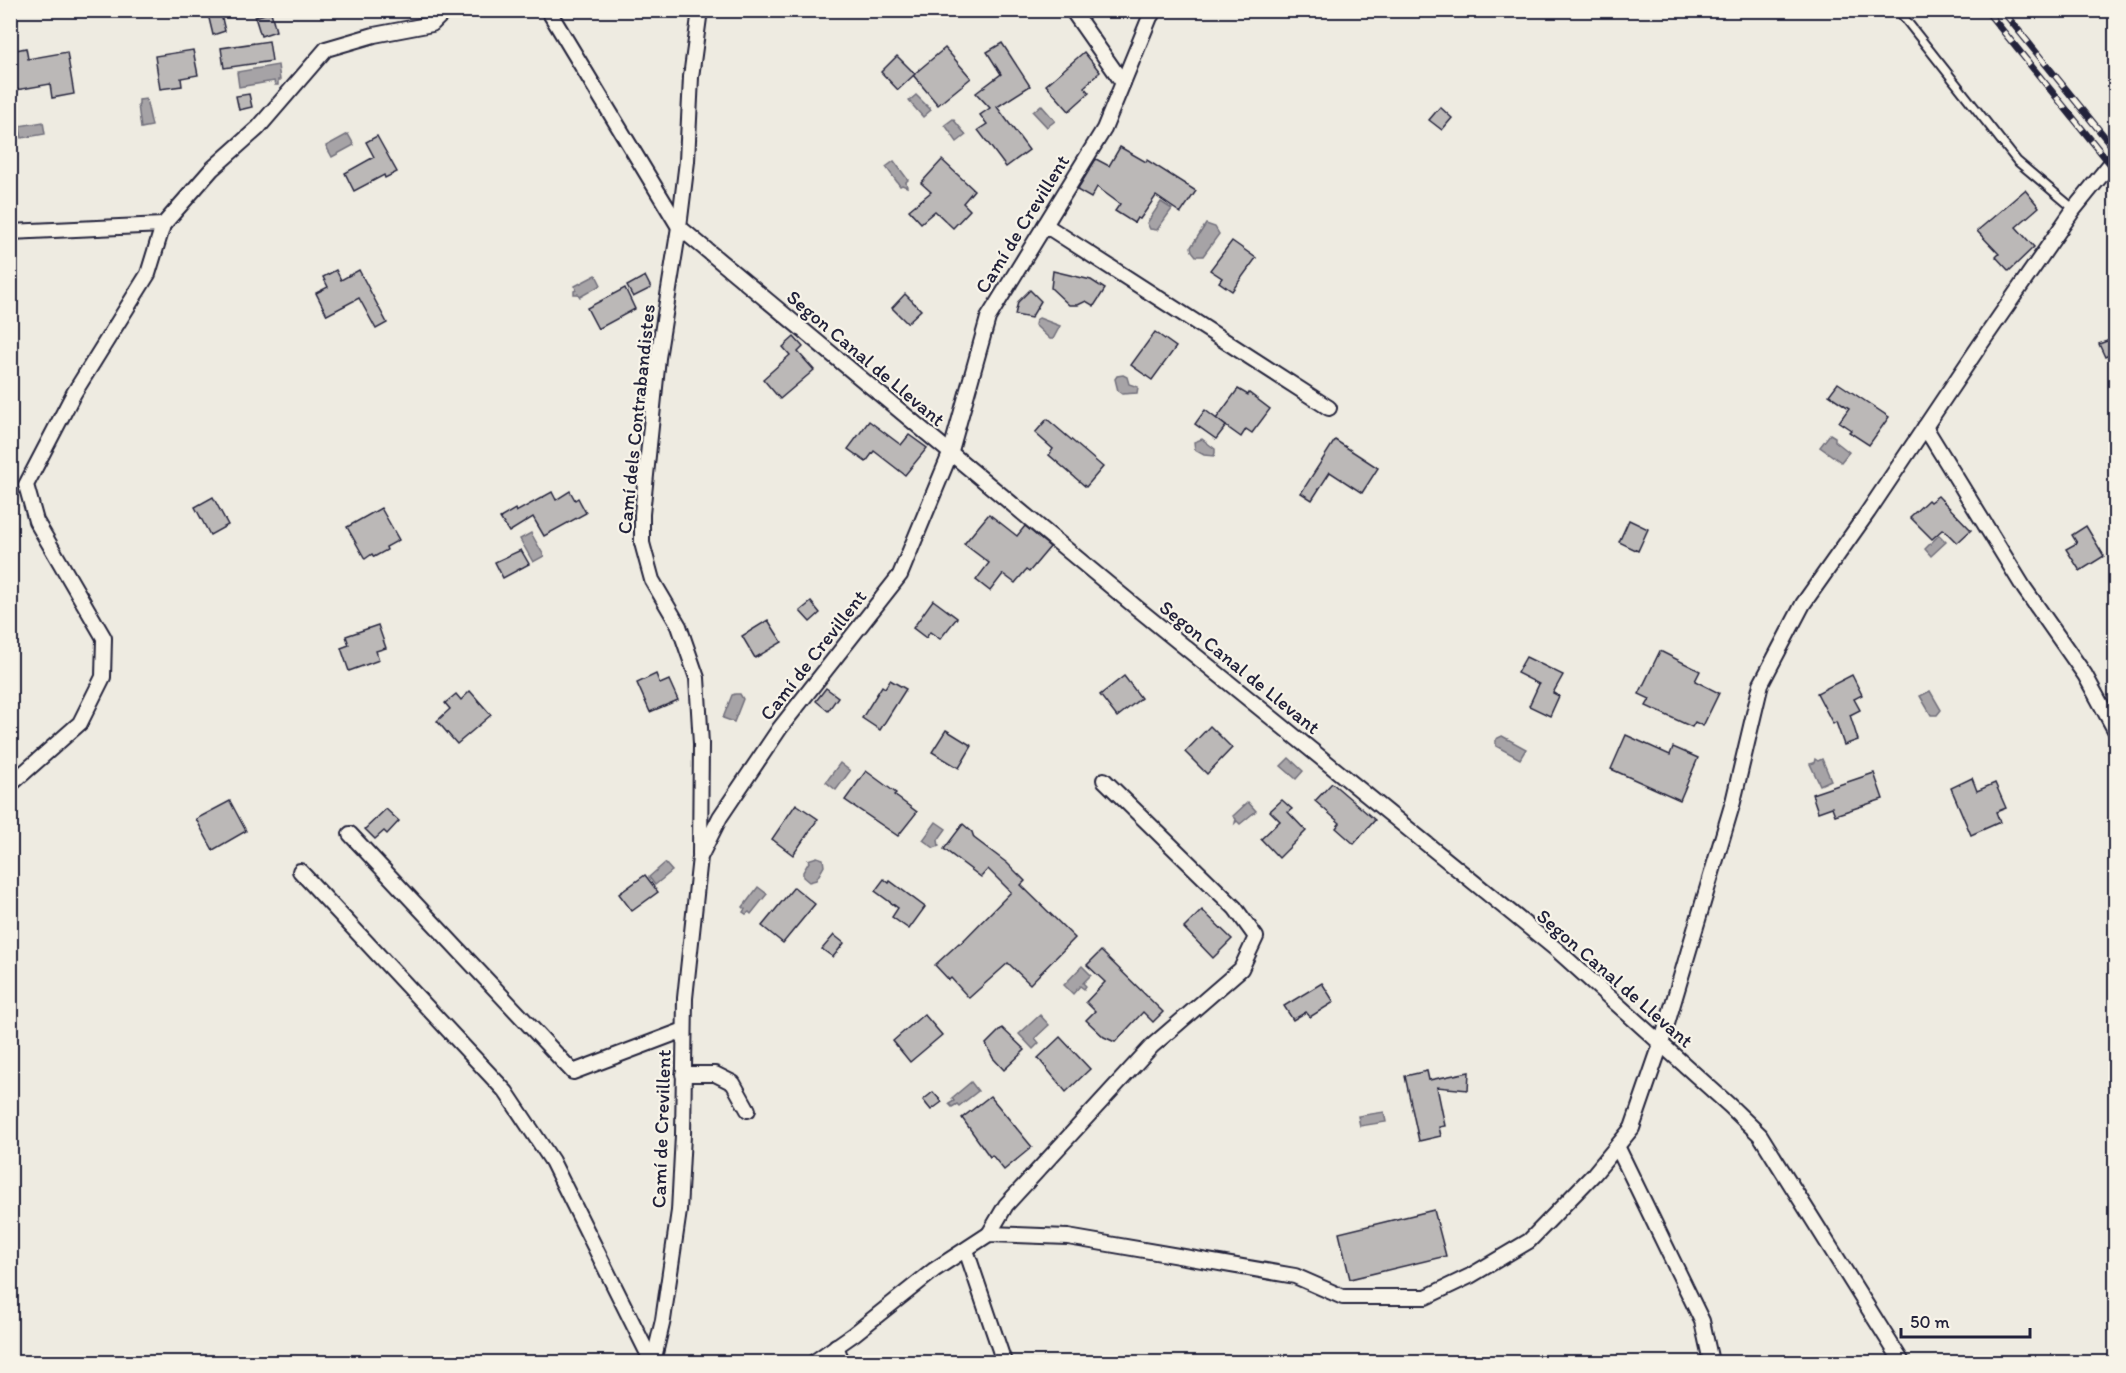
<svg xmlns="http://www.w3.org/2000/svg" width="2126" height="1373" viewBox="0 0 2126 1373" font-family="Itim,sans-serif">
<rect width="100%" height="100%" fill="#eeebe1"/>
<filter id="ink" filterUnits="userSpaceOnUse"><feTurbulence type="fractalNoise" baseFrequency=".0167" numOctaves="2"/><feDisplacementMap in="SourceGraphic" scale="12" xChannelSelector="R" yChannelSelector="G"/><feConvolveMatrix kernelMatrix="1 2 1 2 8 2 1 2 1" color-interpolation-filters="sRGB"/></filter>
<g filter="url(#ink)">
<g fill="#a6a3a6" stroke="#716f7b" stroke-width="1.5">
<polygon points="278,65 280,80 278,80 278,85 275,85 274,81 239,87 237,72"/>
<polygon points="916,95 931,110 923,117 909,101"/>
<polygon points="146,99 152,126 141,128 138,105 139,105 139,100"/>
<polygon points="1041,105 1055,121 1047,127 1033,112"/>
<polygon points="953,119 966,135 957,142 945,125"/>
<polygon points="43,122 45,134 22,138 19,126"/>
<polygon points="348,134 354,145 332,157 326,146"/>
<polygon points="894,161 908,180 906,182 907,187 902,185 900,186 886,167"/>
<polygon points="1161,202 1172,209 1157,230 1150,229 1147,223"/>
<polygon points="1206,224 1215,227 1219,234 1203,256 1196,256 1192,251 1191,247"/>
<polygon points="596,275 601,285 580,297 578,294 574,294 574,291 576,290 575,286"/>
<polygon points="1039,318 1060,326 1053,339 1050,339 1035,325 1036,320"/>
<polygon points="1123,375 1127,377 1129,384 1138,387 1137,393 1122,394 1118,391 1115,379 1117,376"/>
<polygon points="1830,434 1835,437 1835,441 1849,452 1841,462 1820,447"/>
<polygon points="1202,439 1215,449 1215,453 1214,456 1204,455 1195,450 1194,442"/>
<polygon points="531,533 544,556 533,562 520,539"/>
<polygon points="1939,535 1946,542 1931,556 1925,549"/>
<polygon points="1930,691 1941,710 1937,715 1931,715 1920,696"/>
<polygon points="735,694 740,694 743,699 734,722 723,718 732,695"/>
<polygon points="1502,736 1526,749 1520,759 1496,746 1496,739"/>
<polygon points="1289,758 1303,771 1296,779 1281,766"/>
<polygon points="1815,759 1818,761 1822,759 1831,780 1820,785 1810,764 1814,763"/>
<polygon points="840,763 850,771 836,790 826,782"/>
<polygon points="1248,802 1256,811 1240,824 1237,821 1235,823 1236,819 1233,816"/>
<polygon points="936,822 946,829 938,840 939,846 934,848 923,840"/>
<polygon points="817,857 823,859 824,866 816,880 809,882 803,877 803,872 809,862 808,860"/>
<polygon points="665,863 672,871 655,885 649,877"/>
<polygon points="758,887 767,894 751,914 749,912 746,914 743,912 745,909 743,907"/>
<polygon points="1082,966 1091,975 1083,983 1086,986 1084,989 1080,986 1073,994 1064,985"/>
<polygon points="1040,1015 1049,1025 1035,1038 1039,1043 1033,1049 1019,1034"/>
<polygon points="971,1082 978,1091 959,1106 957,1104 952,1107 949,1104 954,1101 952,1098"/>
<polygon points="1384,1112 1386,1122 1360,1126 1358,1116"/>
</g>
<g fill="#bbb8b7" stroke="#22223b" stroke-width="1.5">
<polygon points="207,10 220,10 225,31 213,35"/>
<polygon points="271,12 276,31 261,36 255,17"/>
<polygon points="269,41 272,61 224,68 221,48"/>
<polygon points="1002,43 1030,86 997,107 1029,150 1006,167 978,130 987,124 980,115 990,108 976,93 1001,74 987,52"/>
<polygon points="26,48 28,59 67,52 74,94 52,98 50,84 10,91 10,63 13,62 11,51"/>
<polygon points="945,48 971,78 938,105 913,75"/>
<polygon points="193,50 198,75 181,78 182,86 160,89 155,56"/>
<polygon points="1084,52 1100,72 1084,87 1089,93 1069,111 1046,85"/>
<polygon points="897,56 915,74 898,90 881,72"/>
<polygon points="249,94 252,107 239,110 236,96"/>
<polygon points="1440,107 1452,118 1442,130 1429,120"/>
<polygon points="377,136 397,172 385,178 384,175 354,191 345,173 374,157 366,142"/>
<polygon points="1120,147 1146,162 1147,160 1196,191 1181,213 1156,196 1140,219 1137,218 1134,223 1115,211 1120,204 1097,187 1091,198 1077,190 1096,159 1109,166"/>
<polygon points="942,160 974,190 963,203 970,210 953,228 935,211 921,223 909,210 931,192 921,183"/>
<polygon points="2025,190 2039,207 2016,227 2034,247 2009,271 1996,257 1999,254 1977,231"/>
<polygon points="1232,241 1256,258 1232,291 1219,282 1222,278 1210,270"/>
<polygon points="336,270 341,280 359,270 387,323 376,329 359,298 327,315 316,293 328,287 323,277"/>
<polygon points="1053,271 1091,280 1105,289 1094,306 1086,301 1078,305 1069,305 1051,288"/>
<polygon points="645,276 651,288 633,297 627,286"/>
<polygon points="625,288 635,309 598,329 587,308"/>
<polygon points="1030,290 1041,301 1031,318 1015,315 1018,302"/>
<polygon points="905,294 921,310 907,323 892,308"/>
<polygon points="1155,332 1176,347 1152,380 1131,365"/>
<polygon points="794,337 803,347 798,352 814,370 780,399 763,379 790,355 783,347"/>
<polygon points="2115,338 2115,352 2105,357 2099,344"/>
<polygon points="1838,383 1889,417 1869,445 1849,432 1851,430 1839,422 1849,408 1829,395"/>
<polygon points="1238,389 1248,395 1249,393 1270,409 1252,433 1246,429 1241,437 1216,419"/>
<polygon points="1205,410 1226,426 1216,439 1195,424"/>
<polygon points="1047,419 1103,467 1086,487 1049,455 1053,449 1035,433"/>
<polygon points="869,421 901,445 909,435 927,448 905,475 874,451 866,462 848,449"/>
<polygon points="1335,440 1378,468 1362,493 1330,472 1312,500 1301,493"/>
<polygon points="570,491 575,500 578,498 586,513 544,536 533,517 509,532 500,518 515,509 516,512 552,492 556,500"/>
<polygon points="1938,496 1971,530 1957,543 1943,529 1932,539 1910,517 1928,500 1930,502"/>
<polygon points="213,497 228,525 210,535 195,507"/>
<polygon points="381,508 399,540 386,547 387,550 374,557 372,554 365,559 347,527"/>
<polygon points="989,514 1017,536 1025,526 1050,547 1029,572 1026,570 1015,583 1003,574 990,591 976,580 989,563 964,544"/>
<polygon points="1629,520 1648,529 1638,551 1619,542"/>
<polygon points="2086,526 2104,556 2080,571 2066,549 2077,543 2072,535"/>
<polygon points="521,550 529,564 503,578 495,562"/>
<polygon points="933,600 957,618 940,639 930,632 926,638 913,628"/>
<polygon points="811,602 820,613 810,622 800,611"/>
<polygon points="768,620 782,642 755,658 742,636"/>
<polygon points="378,625 386,648 376,651 379,660 349,671 341,648 349,645 346,636"/>
<polygon points="1660,651 1700,671 1695,681 1719,693 1703,726 1695,722 1692,727 1646,706 1650,699 1639,694"/>
<polygon points="1526,657 1563,675 1553,693 1559,696 1550,716 1529,706 1539,684 1517,673"/>
<polygon points="656,674 660,684 669,680 678,700 650,712 637,683"/>
<polygon points="1852,675 1862,695 1854,699 1860,710 1850,715 1858,740 1844,745 1836,722 1833,724 1817,693"/>
<polygon points="1124,676 1141,698 1117,717 1100,695"/>
<polygon points="890,680 906,689 880,730 862,718 882,686 885,688"/>
<polygon points="826,688 838,697 828,711 816,701"/>
<polygon points="470,691 491,715 457,744 437,721 450,709 445,703 456,694 461,700"/>
<polygon points="1210,726 1232,748 1207,774 1185,752"/>
<polygon points="946,730 972,746 959,768 932,752"/>
<polygon points="1626,735 1670,755 1673,747 1698,758 1680,800 1611,769"/>
<polygon points="866,771 896,793 894,795 917,812 898,836 845,800"/>
<polygon points="1874,773 1883,799 1835,815 1832,807 1818,812 1812,794"/>
<polygon points="1972,778 1977,791 1995,783 2006,808 1996,812 2000,822 1971,835 1951,788"/>
<polygon points="1332,783 1375,820 1354,844 1336,828 1340,823 1315,801"/>
<polygon points="1282,800 1292,809 1288,812 1306,831 1279,858 1261,839 1280,821 1270,811"/>
<polygon points="230,801 246,831 213,850 196,819"/>
<polygon points="796,804 818,819 793,855 772,839"/>
<polygon points="386,809 399,821 387,834 384,831 375,839 365,829"/>
<polygon points="963,824 972,832 974,838 1007,863 1025,881 1021,885 1075,938 1030,984 1008,963 969,998 951,978 949,980 935,965 959,943 960,944 1011,892 988,869 981,877 944,849"/>
<polygon points="645,875 658,892 632,911 619,894"/>
<polygon points="884,879 889,883 890,881 925,907 909,929 892,917 898,908 875,891"/>
<polygon points="794,887 815,904 783,943 762,926"/>
<polygon points="1202,910 1232,939 1213,958 1184,928"/>
<polygon points="834,935 844,943 833,957 822,949"/>
<polygon points="1101,951 1163,1012 1153,1022 1143,1012 1115,1042 1104,1037 1086,1020 1095,1011 1086,1002 1105,982 1087,965"/>
<polygon points="1322,983 1334,1002 1310,1017 1306,1012 1293,1020 1284,1006"/>
<polygon points="924,1014 942,1035 910,1062 893,1041"/>
<polygon points="1002,1028 1025,1050 1004,1070 993,1058 986,1044"/>
<polygon points="1060,1037 1090,1069 1066,1092 1038,1058"/>
<polygon points="1427,1071 1429,1080 1469,1072 1468,1090 1437,1087 1445,1126 1439,1127 1441,1136 1419,1141 1405,1076"/>
<polygon points="933,1092 942,1102 931,1110 923,1100"/>
<polygon points="990,1096 1032,1147 1004,1170 992,1155 990,1157 962,1118"/>
<polygon points="1434,1210 1446,1256 1350,1279 1339,1233"/>
</g>
<g fill="none" stroke-linecap="round" stroke-linejoin="round">
<defs>
<polyline id="lane" points="1898,10 2017,161 2074,209"/>
<g id="street">
<polyline points="548,10 679,227 1137,608 1557,950 1729,1105 1760,1135 1902,1362"/>
<polyline points="1072,10 1123,83"/>
<polyline points="1045,225 1329,408"/>
<polyline points="10,232 163,225"/>
<polyline points="1925,427 2024,588 2085,675 2116,732"/>
<polyline points="10,785 80,723 103,677 104,638 36,521 26,485 74,393 148,274 163,225 212,169 258,128 326,49 374,35 432,24 446,10"/>
<polyline points="350,834 573,1072 684,1030"/>
<polyline points="700,854 701,744 697,678 679,626 652,580 642,543 642,514 658,358 679,227 687,161 691,77 700,10"/>
<polyline points="300,871 506,1092 552,1161 652,1362"/>
<polyline points="683,1074 715,1074 733,1083 748,1110"/>
<polyline points="1617,1146 1702,1321 1711,1362"/>
<polyline points="989,1234 1006,1205 1152,1046 1241,969 1256,937 1235,908 1104,780"/>
<polyline points="966,1250 1004,1362"/>
<polyline points="836,1346 842,1362"/>
<polyline points="653,1362 663,1320 679,1211 683,1135 685,998 700,857 720,817 780,728 900,575 950,454 988,318 1104,129 1150,17 1155,10"/>
<polyline points="814,1362 854,1334 934,1270 989,1234 1068,1237 1295,1276 1343,1297 1426,1297 1470,1276 1529,1241 1594,1174 1632,1128 1661,1044 1733,802 1761,684 1803,604 1868,512 1980,345 2074,209 2116,157"/>
</g>
</defs>
<use href="#lane" stroke="#22223b" stroke-width="11"/>
<use href="#street" stroke="#22223b" stroke-width="18"/>
<use href="#lane" stroke="#f7f3e8" stroke-width="7"/>
<use href="#street" stroke="#f7f3e8" stroke-width="14"/>
<defs>
<g id="rail">
<polyline points="1986,10 2116,171"/>
<polyline points="2002,10 2116,151"/>
</g>
</defs>
<use href="#rail" stroke="#22223b" stroke-width="7"/>
<use href="#rail" stroke="#f7f3e8" stroke-width="4.5" stroke-dasharray="14" stroke-linecap="butt"/>
</g>
</g>
<g text-anchor="middle" dominant-baseline="central" stroke-width="4.5" stroke-linejoin="round" paint-order="stroke">
<g font-size="20" fill="#22223b" stroke="#f7f3e8">
<text transform="translate(1022 224) rotate(-58)">Camí de Crevillent</text>
<text transform="translate(866 358) rotate(40)">Segon Canal de Llevant</text>
<text transform="translate(636 419) rotate(-84)">Camí dels Contrabandistes</text>
<text transform="translate(813 655) rotate(-52)">Camí de Crevillent</text>
<text transform="translate(1240 667) rotate(39)">Segon Canal de Llevant</text>
<text transform="translate(1615 978) rotate(41)">Segon Canal de Llevant</text>
<text transform="translate(661 1129) rotate(-88)">Camí de Crevillent</text>
</g>
</g>
<rect width="2126" height="1373" fill="none" stroke="#f7f3e8" stroke-width="36"/>
<rect x="18" y="18" width="2090" height="1337" fill="none" stroke="#22223b" stroke-width="2" filter="url(#ink)"/>
<path d="M1901 1328v9h129v-9" fill="none" stroke="#22223b" stroke-width="3"/>
<text x="1910" y="1328" font-size="18" fill="#22223b" stroke="#f7f3e8" stroke-width="4.5" paint-order="stroke">50 m</text>
</svg>
